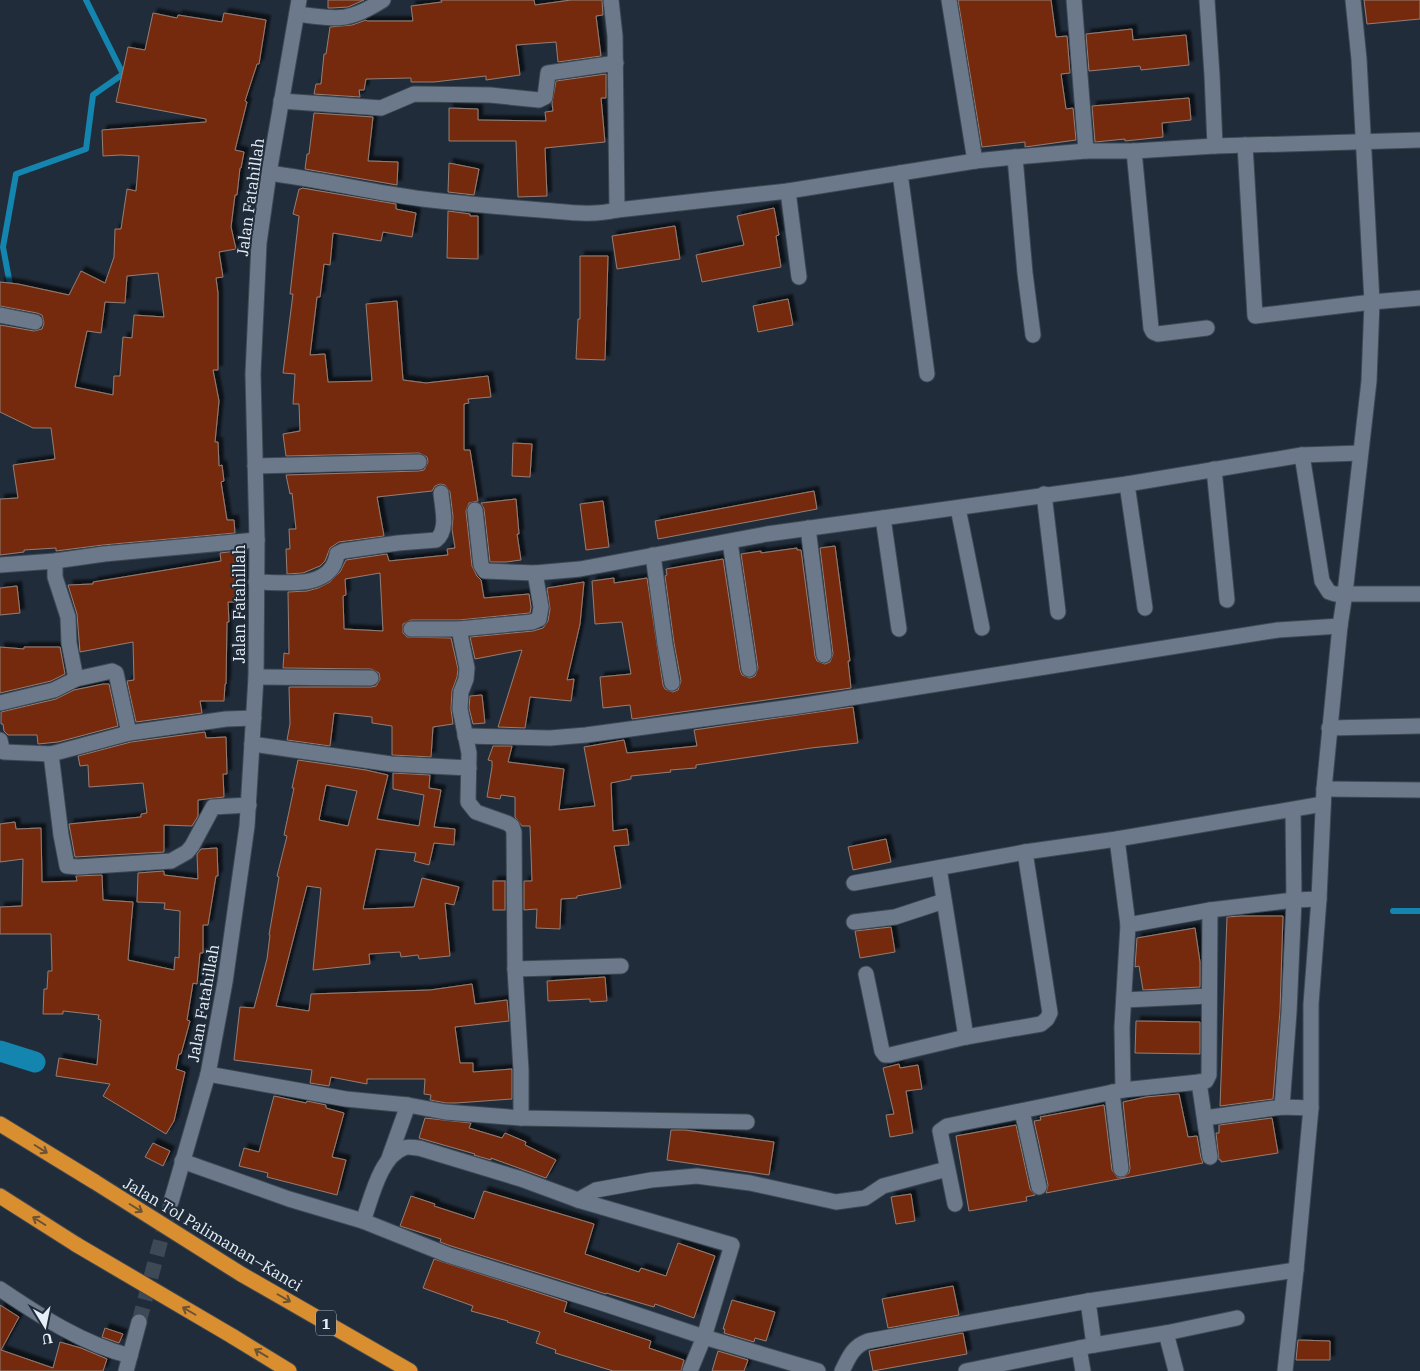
<svg xmlns="http://www.w3.org/2000/svg" width="1420" height="1371" viewBox="0 0 1420 1371" font-family="'IBM Plex Serif',serif">
<defs>
<filter id="shadow"><feDropShadow dx="4.5" dy="-4.5" stdDeviation="1" flood-color="#0009"/></filter>
</defs>
<rect width="100%" height="100%" fill="#202c3a"/>
<g fill="none" stroke-linecap="round" stroke-linejoin="round">
<g stroke="#1485af" stroke-width="6">
<polyline points="11,290 3,247 16,174 86,149 93,95 123,74 86,0"/>
<polyline points="1393,911 1420,911"/>
</g>
<polyline stroke="#1485af" stroke-width="21" points="0,1051 35,1062"/>
</g>
<g fill="#762c0d" stroke="#937d75" fill-rule="evenodd" filter="url(#shadow)">
<polygon points="328,0 364,0 348,7 332,8 328,8"/>
<polygon points="441,0 534,0 535,5 571,0 602,0 603,15 596,16 601,56 558,62 556,42 516,45 520,75 486,80 486,76 434,82 411,82 411,78 366,79 364,90 359,90 360,97 314,94 316,84 321,84 324,54 326,54 330,27 352,25 366,20 367,21 413,21 411,6 442,2"/>
<polygon points="958,0 1051,0 1056,37 1067,36 1070,73 1061,74 1066,109 1073,108 1076,140 1025,147 1025,142 982,147"/>
<polygon points="1364,0 1420,0 1420,19 1367,24"/>
<path d="M153,13L177,18L178,15L222,22L224,13L266,20L259,64H257L245,101L247,102L235,150L244,152L241,168H240L237,195H235L231,227L236,249L219,252L223,277L216,278L218,293V370H213L219,401L215,442H218L219,466L222,465L224,481L221,482L227,520H234L235,533L103,545L56,551V548L24,550V552L0,555V499L18,498L13,465L55,459L51,428H33L0,412V325L34,331L42,329L44,323L42,315L37,313L0,306V282L18,284L69,295L81,271L105,283L114,257L115,229H121L127,189L136,191L139,156L121,155L103,156L102,130L206,122V119L116,102L128,47L145,50ZM158,273L164,317L134,315L132,338L123,337L120,376H114L113,395L75,387L87,331L101,333L105,302L125,303L127,276Z"/>
<polygon points="1132,29 1133,40 1186,35 1189,65 1141,70 1140,66 1089,71 1086,34"/>
<polygon points="606,74 606,98 601,98 605,142 545,148 547,196 518,197 516,141 449,141 449,108 478,109 478,120 546,121 545,112 553,111 552,103 556,81"/>
<polygon points="1189,98 1191,120 1162,123 1163,137 1125,141 1125,139 1095,142 1092,106"/>
<polygon points="314,113 373,117 368,161 398,162 397,185 305,169 307,154 309,154"/>
<polygon points="449,163 479,169 474,195 448,192"/>
<path d="M302,188L396,204V209L416,213L412,237L383,232L381,241L333,233L330,265L324,264L320,297H317L310,355L325,354L328,382L372,381L366,304L397,301L403,380L426,383L488,376L491,397L468,399L469,403L464,404V450H470L478,501L469,503L466,511L472,566L477,576L481,580L484,598L529,594L531,607L530,613L459,620H411L403,624V633L407,637L451,638L458,669L457,677L452,691L451,709L453,724L433,727L431,757L392,755V726L372,723V717L334,713L330,746L287,740L290,724L289,687H371L376,686L380,679L379,673L371,669L283,668L284,653L289,654L288,592L307,591L318,588L330,582L340,572L346,560L387,554L389,561L448,555L447,549L455,548L452,529L453,517L450,492L445,485L440,484L435,486L432,491L377,497L384,536L339,542L330,548L325,561L320,566L303,573L287,574L286,549H290L289,529H296L292,493L290,494L286,475L419,471L424,470L428,462L427,457L419,453L286,456L283,434L300,431L299,404H293L295,374L283,373L293,294H290L299,216L293,214L299,189H301ZM380,573L383,631L344,629L343,596L346,595L345,579Z"/>
<polygon points="774,208 779,235 776,236 781,267 702,282 696,255 744,245 737,216"/>
<polygon points="448,211 470,214 470,216 478,216 478,259 447,258"/>
<polygon points="675,226 680,259 617,269 612,236"/>
<polygon points="580,256 608,256 605,360 576,359 578,319 580,319"/>
<polygon points="788,299 793,325 758,332 753,306"/>
<polygon points="513,443 532,444 530,477 512,476"/>
<polygon points="814,491 817,509 658,539 655,521"/>
<polygon points="516,499 519,534 517,534 521,560 506,562 490,562 484,509 481,503"/>
<polygon points="603,501 609,547 586,550 580,504"/>
<polygon points="835,546 850,661 848,661 851,688 632,719 630,705 603,708 600,677 631,674 622,622 595,624 592,581 614,578 614,583 647,578 663,685 665,689 673,692 678,690 681,681 674,643 665,576 667,575 666,569 723,559 740,670 742,675 750,678 755,676 758,668 741,554 761,551 761,553 797,548 797,550 801,550 815,656 817,661 825,664 830,662 833,654 820,548"/>
<polygon points="237,551 237,560 243,560 242,602 228,602 229,622 227,622 226,684 225,684 224,701 200,701 202,713 136,722 127,681 134,680 133,642 80,652 77,614 68,585 93,584 93,582 221,561 220,553"/>
<polygon points="584,582 580,624 567,680 574,679 571,701 530,697 525,728 498,727 522,650 475,659 470,637 533,631 543,628 548,621 550,609 547,588"/>
<polygon points="17,586 20,613 0,615 0,588"/>
<polygon points="0,647 24,649 24,647 60,647 65,674 51,681 0,693"/>
<polygon points="103,684 109,684 118,726 58,742 38,744 37,735 8,735 4,731 3,724 1,724 1,712 56,699 74,690"/>
<polygon points="482,695 485,723 473,724 469,708 470,696"/>
<polygon points="853,707 858,743 811,748 696,765 696,768 670,770 671,772 631,776 631,779 611,783 613,831 627,829 629,845 614,846 621,888 577,896 577,898 561,899 560,929 536,928 537,909 524,910 524,881 532,881 530,826 522,826 515,817 515,797 501,795 500,799 487,797 492,767 492,761 488,760 493,746 512,746 508,762 564,769 559,810 595,806 584,747 624,740 627,753 697,746 694,730"/>
<polygon points="205,732 206,738 226,737 227,774 223,774 224,797 198,800 198,816 192,826 164,825 164,852 75,857 69,824 141,817 141,814 147,813 143,783 89,787 88,765 80,766 78,756 131,742"/>
<path d="M298,760L366,770L388,775L377,819L419,826L424,795L393,789V773L430,775L429,788L441,790L434,827L455,829L454,845L434,843L429,865L414,861L416,853L376,849L363,909L414,907L422,878L459,887L454,905L445,903L450,956L419,959L418,955L401,957L400,952L369,954L370,964L313,970L321,888L307,886L276,1006L309,1011L311,994L430,990L472,984L475,1004L507,1000L509,1021L455,1027L460,1063H473V1072L512,1069V1099L456,1103H446L430,1100L431,1095L424,1094L425,1079H367V1084L331,1077L329,1086L310,1083L312,1070L234,1060L240,1007L254,1008L267,959L270,935H269L279,877L277,876L287,836L284,835L294,788H292ZM326,785L357,791L348,826L319,820Z"/>
<polygon points="15,822 16,829 41,828 42,882 77,881 76,876 102,875 103,900 133,902 128,960 174,970 175,957 179,958 180,911 164,909 165,903 137,902 138,873 164,871 164,875 198,879 197,854 201,849 217,848 218,876 216,876 208,925 203,925 203,953 200,953 197,984 193,983 187,1020 190,1021 181,1054 179,1054 176,1069 185,1072 174,1121 166,1134 103,1096 110,1084 56,1076 59,1058 97,1065 101,1020 98,1019 99,1015 63,1011 63,1014 43,1014 44,989 47,989 48,971 52,971 51,934 0,934 0,907 22,906 23,859 0,862 0,824"/>
<polygon points="886,839 891,862 853,870 848,847"/>
<rect x="493" y="881" width="12" height="29"/>
<polygon points="1241,916 1283,916 1280,1011 1273,1099 1220,1106 1227,917"/>
<polygon points="891,927 895,952 860,958 855,931"/>
<polygon points="1195,928 1200,962 1200,987 1143,990 1139,966 1135,967 1137,938"/>
<polygon points="605,977 607,1001 590,1002 590,999 548,1001 547,981"/>
<polygon points="1136,1021 1200,1022 1200,1054 1135,1053"/>
<polygon points="899,1064 900,1068 918,1065 922,1089 906,1091 913,1133 890,1137 886,1115 894,1114 883,1068"/>
<polygon points="1179,1094 1188,1137 1197,1136 1201,1158 1203,1163 1046,1193 1048,1185 1034,1121 1041,1120 1040,1117 1104,1105 1112,1170 1117,1177 1123,1178 1129,1173 1130,1168 1123,1102 1146,1097"/>
<polygon points="274,1096 306,1103 307,1101 326,1105 326,1108 344,1113 332,1157 346,1160 337,1195 267,1177 268,1173 239,1166 244,1148 259,1152"/>
<polygon points="425,1118 471,1123 469,1128 502,1138 505,1133 526,1142 525,1145 556,1160 546,1178 491,1158 491,1160 474,1155 475,1154 419,1138"/>
<polygon points="1272,1118 1278,1153 1221,1162 1221,1160 1219,1160 1216,1133 1219,1133 1219,1125"/>
<polygon points="1016,1125 1030,1189 1035,1195 1026,1197 1027,1201 969,1211 956,1136"/>
<polygon points="671,1130 685,1130 774,1142 769,1175 667,1160"/>
<polygon points="153,1143 170,1151 163,1166 145,1157"/>
<polygon points="484,1191 594,1224 585,1254 639,1272 641,1268 666,1276 678,1243 715,1256 694,1318 655,1304 654,1307 606,1293 606,1294 451,1246 440,1242 441,1239 400,1226 411,1196 435,1204 434,1206 474,1219"/>
<polygon points="911,1194 915,1221 896,1224 891,1197"/>
<polygon points="434,1259 567,1302 564,1312 651,1341 649,1348 684,1360 681,1371 613,1371 555,1353 556,1350 536,1343 540,1332 507,1322 508,1321 471,1311 473,1306 423,1288"/>
<polygon points="953,1286 959,1315 888,1328 882,1299"/>
<polygon points="732,1300 775,1312 766,1341 755,1338 754,1342 724,1333 725,1329 723,1329"/>
<polygon points="0,1305 19,1317 1,1350 53,1368 60,1342 81,1348 107,1359 103,1371 0,1371"/>
<polygon points="105,1328 123,1334 119,1343 102,1337"/>
<polygon points="963,1333 967,1354 873,1371 869,1351"/>
<polygon points="1298,1340 1330,1341 1330,1360 1296,1360"/>
<polygon points="718,1351 748,1360 744,1371 712,1371"/>
</g>
<g fill="none" stroke-linecap="round" stroke-linejoin="round">
<polyline stroke="#3e4956" stroke-width="15" stroke-dasharray="15 8" stroke-linecap="butt" points="139,1322 171,1202"/>
<defs>
<g id="minor">
<polyline points="611,0 615,36 617,210 788,191 975,161 1015,157 1086,151 1134,151 1215,146 1420,140"/>
<polyline points="949,0 975,161"/>
<polyline points="1074,0 1086,151"/>
<polyline points="1207,0 1212,75 1215,146"/>
<path d="M297,14C337,19 347,23 383,0"/>
<polyline points="281,101 381,108 414,94 490,95 539,100 545,97 548,73 616,63"/>
<polyline points="1245,145 1255,316 1372,302 1420,298"/>
<polyline points="1134,151 1151,328 1153,332 1158,334 1207,328"/>
<polyline points="1015,157 1025,273 1033,335"/>
<path d="M269,173C321,180 372,192 423,199C463,204 502,207 541,210C568,212 591,216 617,210"/>
<polyline points="900,173 927,374"/>
<polyline points="788,191 799,277"/>
<polyline points="0,315 35,322"/>
<polyline points="1302,455 1322,581 1329,592 1335,594 1420,594"/>
<polyline points="255,466 419,462"/>
<polyline points="1214,469 1227,600"/>
<polyline points="1127,484 1145,608"/>
<polyline points="1044,494 1058,612"/>
<polyline points="958,508 982,628"/>
<polyline points="475,510 481,565 485,571 535,573 580,569 767,534 1127,484 1302,455 1360,453"/>
<polyline points="883,518 899,629"/>
<polyline points="808,528 824,655"/>
<polyline points="730,542 749,669"/>
<polyline points="653,555 665,644 672,683"/>
<polyline points="55,561 55,577 68,617 69,643 76,679 112,671 116,673 129,733 51,754 61,835 67,866 78,867 171,861 187,852 192,846 213,807 249,805"/>
<polyline points="0,565 55,561 104,554 257,540"/>
<path d="M256,582C282,582 332,591 337,554L343,551L398,543L436,540C449,530 442,507 441,493"/>
<polyline points="411,629 459,629 532,622 539,619 541,607 535,573"/>
<polyline points="459,629 467,668 466,679 461,692 460,709 469,753 468,802 476,812 507,823 512,826 514,832 515,969 521,1070 521,1118"/>
<polyline points="256,677 371,678"/>
<polyline points="0,703 54,690 76,679"/>
<polyline points="1329,728 1420,726"/>
<polyline points="129,733 226,719 254,718"/>
<polyline points="465,736 550,738 586,735 799,706 1278,630 1340,626"/>
<polyline points="0,740 2,749 4,752 51,754"/>
<polyline points="252,744 391,764 469,768"/>
<polyline points="1324,789 1420,790"/>
<polyline points="939,868 966,1037"/>
<polyline points="854,883 1025,852 1117,839 1323,804"/>
<polyline points="854,922 895,917 944,901"/>
<polyline points="1128,925 1210,910 1294,900 1319,899"/>
<polyline points="515,969 621,966"/>
<polyline points="866,974 882,1051 885,1055 890,1055 966,1037 1041,1024 1047,1019 1050,1013 1025,852"/>
<polyline points="1124,1000 1209,996"/>
<polyline points="208,1074 346,1099 408,1105 445,1112 521,1118 747,1122"/>
<polyline points="1199,1082 1210,1157"/>
<polyline points="1123,1090 1199,1082 1206,1081 1209,1075 1210,910"/>
<polyline points="1112,1092 1121,1169"/>
<polyline points="1282,1107 1289,1012 1294,900 1293,810"/>
<polyline points="1022,1111 1039,1187"/>
<polyline points="1205,1118 1282,1107 1311,1108"/>
<polyline points="389,1158 408,1105"/>
<polyline points="182,1161 289,1199 363,1221 448,1255 602,1303 704,1337 818,1371"/>
<polyline points="578,1200 596,1190 651,1180 697,1176 750,1183 836,1202 865,1198 883,1186 947,1169"/>
<polyline points="955,1204 940,1131 947,1126 1123,1090 1122,1027 1128,925 1117,839"/>
<path d="M363,1221C371,1200 380,1156 404,1148C408,1146 414,1148 419,1148L521,1179L578,1200L732,1245L704,1337L690,1371"/>
<path d="M0,1289C40,1316 83,1344 130,1356"/>
<polyline points="1088,1301 1094,1345"/>
<polyline points="1166,1333 1237,1318"/>
<polyline points="1079,1348 1083,1371"/>
<path d="M842,1371C849,1357 853,1346 868,1341L1088,1301L1296,1270"/>
<polyline points="966,1371 1094,1345 1166,1333 1176,1371"/>
<polyline points="1285,1371 1296,1270 1311,1108 1311,1004 1319,899 1324,789 1340,626 1345,593 1369,381 1372,302 1359,59 1353,0"/>
</g>
<g id="tertiary">
<polyline points="171,1202 208,1074 225,982 247,826 256,677 257,540 253,374 259,243 269,173 299,0"/>
<polyline points="126,1371 139,1322"/>
</g>
<g id="motorway">
<polyline points="0,1124 95,1182"/>
<polyline points="0,1196 77,1245"/>
<polyline points="241,1274 410,1371"/>
<polyline points="232,1336 289,1371"/>
</g>
</defs>
<use href="#minor" stroke="#3e4854" stroke-width="17"/>
<use href="#tertiary" stroke="#3e4854" stroke-width="17"/>
<use href="#motorway" stroke="#3e4854" stroke-width="17"/>
<use href="#minor" stroke="#6b798a" stroke-width="15"/>
<use href="#tertiary" stroke="#6b798a" stroke-width="15"/>
<use href="#motorway" stroke="#d98e2f" stroke-width="15"/>
<defs>
<g id="motorway-bridge">
<polyline points="95,1182 241,1274"/>
<polyline points="77,1245 232,1336"/>
</g>
</defs>
<use href="#motorway-bridge" stroke="#3e4854" stroke-width="17" stroke-linecap="butt"/>
<use href="#motorway-bridge" stroke="#d98e2f" stroke-width="15"/>
</g>
<defs><path id="oneway-shaft" d="M-6 0H5M1.5-3L5.5 0L1.5 3" fill="none" stroke-width="1.6" stroke-linecap="round" stroke-linejoin="round" transform="scale(1.25)"/></defs>
<g stroke="#6a5336">
<use href="#oneway-shaft" transform="translate(41 1149) rotate(32)"/>
<use href="#oneway-shaft" transform="translate(136 1208) rotate(32)"/>
<use href="#oneway-shaft" transform="translate(39 1221) rotate(-148)"/>
<use href="#oneway-shaft" transform="translate(284 1298) rotate(30)"/>
<use href="#oneway-shaft" transform="translate(189 1311) rotate(-150)"/>
<use href="#oneway-shaft" transform="translate(261 1353) rotate(-149)"/>
</g>
<g text-anchor="middle" dominant-baseline="central" stroke-width="4" stroke-linejoin="round" paint-order="stroke">
<rect fill="#202c3a" stroke="#abb4be" stroke-width="1" x="316" y="1310.5" width="20" height="25" rx="4"/>
<g font-size="15" font-weight="bold" fill="#e6eef7">
<text x="326" y="1323">1</text>
</g>
<g font-size="16" fill="#e6eef7" stroke="#202c3a">
<text transform="translate(250 197) rotate(-82)">Jalan Fatahillah</text>
<text transform="translate(239 604) rotate(-90)">Jalan Fatahillah</text>
<text transform="translate(203 1003) rotate(-80)">Jalan Fatahillah</text>
<text transform="translate(213 1234) rotate(31)">Jalan Tol Palimanan–Kanci</text>
</g>
</g>
<g transform="translate(45 1326) rotate(170)" stroke="#202c3a" stroke-width="4" paint-order="stroke">
<path d="M0-4L9 19L0 12L-9 19Z" fill="#e6eef7"/>
<text y="-8" font-size="14" font-weight="bold" text-anchor="middle" fill="#e6eef7">U</text>
</g>
</svg>
